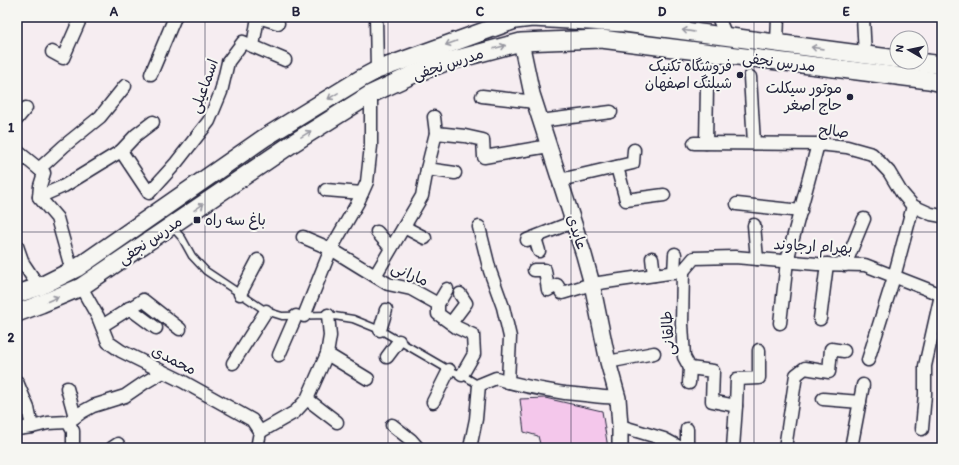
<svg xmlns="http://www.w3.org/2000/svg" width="959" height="465" viewBox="0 0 959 465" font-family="Itim,'Playpen Sans Arabic',sans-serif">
<rect width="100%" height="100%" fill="#f6edf1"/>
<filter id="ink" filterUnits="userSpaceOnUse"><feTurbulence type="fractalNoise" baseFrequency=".025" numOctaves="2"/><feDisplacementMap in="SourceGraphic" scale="8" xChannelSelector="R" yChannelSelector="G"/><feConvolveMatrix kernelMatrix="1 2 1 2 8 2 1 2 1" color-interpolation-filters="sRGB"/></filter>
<g filter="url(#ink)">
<polygon fill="#f4c7eb" stroke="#22223b" points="545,398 602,411 608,448 541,448 538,436 524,432 520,399"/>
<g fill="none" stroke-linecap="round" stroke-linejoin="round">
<defs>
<polyline id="service" points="172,227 182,238 192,256 206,271 266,311 282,316 328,315 353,319 380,330 449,370 462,375 479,385"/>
<g id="minor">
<polyline points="376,17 377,70"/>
<polyline points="718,17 726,36"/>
<polyline points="863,17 865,55"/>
<polyline points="777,43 778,17"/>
<polyline points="253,46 258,17 278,23"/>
<polyline points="52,52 63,58 81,17"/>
<polyline points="151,74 175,17"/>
<polyline points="750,77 754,143"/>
<polyline points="482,96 535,102"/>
<polyline points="17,119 26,108"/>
<polyline points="540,121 611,112"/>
<polyline points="436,133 465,136 483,140 484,157 549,146"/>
<polyline points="694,143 818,144 847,147 872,154 889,172 901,192 913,206 931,214 942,216"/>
<polyline points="706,143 707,86"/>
<polyline points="17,151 44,173 40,186 39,197 57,218 72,271"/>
<polyline points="121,151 149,193 176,163 209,121 221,92 228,62 243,42 285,60"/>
<polyline points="617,167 626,200 664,195"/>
<polyline points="39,169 64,146 100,117 125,86"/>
<polyline points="427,169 455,173"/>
<polyline points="560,180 633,163 634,150"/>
<polyline points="326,190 362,193"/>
<polyline points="39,197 64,186 121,151 136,135 153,122"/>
<polyline points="737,204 801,211"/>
<polyline points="754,225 757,259"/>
<polyline points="404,227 425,238"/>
<polyline points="479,227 490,271 503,307 510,337 508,382"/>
<polyline points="377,232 391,248"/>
<polyline points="303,237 331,249 388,284 411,289 438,304 438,314 456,327 473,335 474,354 462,375"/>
<polyline points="535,238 539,251"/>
<polyline points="527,240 573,222"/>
<polyline points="17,246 23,263 39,287"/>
<polyline points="652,258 654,275"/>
<polyline points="845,265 864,219"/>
<polyline points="534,270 545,270 548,290 557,285 562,293 592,284 683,271"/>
<polyline points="683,271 694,258 735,257 817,264 865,265 942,295"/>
<polyline points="683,271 682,324 684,357 690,368 713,371 712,401 736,406 733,448"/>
<polyline points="674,273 675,254"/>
<polyline points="375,276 422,196 427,169 436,133 434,117"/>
<polyline points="81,287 98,317 108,342 121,351 182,381 252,420 260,432 257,448"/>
<polyline points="240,294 258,260"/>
<polyline points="438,304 447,289"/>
<polyline points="129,308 156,328"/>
<polyline points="304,316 331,249 358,202 367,182 371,146 371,94"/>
<polyline points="820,319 827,264"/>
<polyline points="451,323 466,303 460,294"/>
<polyline points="780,323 787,261 818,144"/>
<polyline points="102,326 143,300 180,329"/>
<polyline points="380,330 386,310"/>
<polyline points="327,354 368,379"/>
<polyline points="279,355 296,316"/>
<polyline points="387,357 399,341"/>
<polyline points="868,360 894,277 913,206"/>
<polyline points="608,362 654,353"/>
<polyline points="233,363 266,311"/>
<polyline points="17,382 28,408 32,427"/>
<polyline points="689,383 690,368"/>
<polyline points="67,388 75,417"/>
<polyline points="307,399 337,422"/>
<polyline points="823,399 860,402"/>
<polyline points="433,402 449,370"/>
<polyline points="736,406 737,379 759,378 759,350"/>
<polyline points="68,422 82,412 93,406 125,396 144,383 163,372"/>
<polyline points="392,425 411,440 418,448"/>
<polyline points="620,426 664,439 681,448"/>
<polyline points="17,429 32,427 48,423 68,422 73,431 73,448"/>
<polyline points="922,429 925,394 925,366 941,295"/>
<polyline points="260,432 295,412 307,399 327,354 330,336 328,315"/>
<polyline points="112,448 118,444"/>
<path d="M470,448L476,419L479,385L496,378C518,386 541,389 565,393C583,395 600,397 618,398"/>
<polyline points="687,448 687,429"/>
<polyline points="785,448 796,375 805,368 829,372 831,349 844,351"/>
<polyline points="851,448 863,385"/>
</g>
<polyline id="tertiary" points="521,42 532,94 584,255 592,284 608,362 618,398 620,426 620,448"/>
<g id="secondary">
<polyline points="918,62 942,65"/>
<polyline points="17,294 39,287 77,268 264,138 362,78 377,70 515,20 532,18 625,23 897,59"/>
<polyline points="17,313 41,304 81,287 290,145 371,94 414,74 446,62 521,42 601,39 929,80 942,83"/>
</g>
</defs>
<use href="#service" stroke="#22223b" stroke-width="9"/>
<use href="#minor" stroke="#22223b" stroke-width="15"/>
<use href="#tertiary" stroke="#22223b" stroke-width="18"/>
<use href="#secondary" stroke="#22223b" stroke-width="20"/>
<use href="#service" stroke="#f6f6f2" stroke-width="6"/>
<use href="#minor" stroke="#f6f6f2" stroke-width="12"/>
<use href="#tertiary" stroke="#f6f6f2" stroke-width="15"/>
<use href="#secondary" stroke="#f6f6f2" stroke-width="17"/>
</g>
<defs><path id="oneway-shaft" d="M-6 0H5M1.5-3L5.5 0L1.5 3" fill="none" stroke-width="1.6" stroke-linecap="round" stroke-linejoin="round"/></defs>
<g stroke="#9797a0">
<use href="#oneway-shaft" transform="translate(688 31) rotate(-172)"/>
<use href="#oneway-shaft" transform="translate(451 43) rotate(160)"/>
<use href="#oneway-shaft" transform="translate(500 47) rotate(-15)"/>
<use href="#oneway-shaft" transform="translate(817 48) rotate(-172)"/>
<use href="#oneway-shaft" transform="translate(333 96) rotate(149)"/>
<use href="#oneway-shaft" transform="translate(306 134) rotate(-32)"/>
<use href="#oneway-shaft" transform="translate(199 207) rotate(-34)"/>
<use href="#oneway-shaft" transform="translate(53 299) rotate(-24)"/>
</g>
</g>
<path fill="none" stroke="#22223b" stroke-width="1" stroke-opacity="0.55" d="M205,17V448M388,17V448M571,17V448M754,17V448M17,232H942"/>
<g fill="#22223b" stroke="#f6f6f2" stroke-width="1.5">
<circle cx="740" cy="75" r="4"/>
<circle cx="850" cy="97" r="4"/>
<rect x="193" y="216" width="8" height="8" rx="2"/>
</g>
<g text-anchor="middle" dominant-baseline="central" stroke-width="4" stroke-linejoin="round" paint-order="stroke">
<g font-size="15" fill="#22223b" stroke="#f6f6f2">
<text transform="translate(779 62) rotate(7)">مدرس نجفی</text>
<text transform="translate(448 64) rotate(-18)">مدرس نجفی</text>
<text transform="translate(204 86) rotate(-70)">اسماعیلی</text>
<text transform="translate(834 131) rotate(6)">صالح</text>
<text transform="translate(577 232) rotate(72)">عابدی</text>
<text transform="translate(150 240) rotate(-34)">مدرس نجفی</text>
<text transform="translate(813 246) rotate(3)">بهرام ارجاوند</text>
<text transform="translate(410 274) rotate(23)">مارانی</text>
<text transform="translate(668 333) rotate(-94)">طالقانی</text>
<text transform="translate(174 360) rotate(27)">محمدی</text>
</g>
<g font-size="15" fill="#22223b" stroke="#f6f6f2" text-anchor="end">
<text x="732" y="66">فروشگاه تکنیک<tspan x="732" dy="17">شیلنگ اصفهان</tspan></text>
<text x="842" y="88">موتور سیکلت<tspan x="842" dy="17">حاج اصغر</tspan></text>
<text x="205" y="220" text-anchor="start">باغ سه راه</text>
</g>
</g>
<rect width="959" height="465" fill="none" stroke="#f6f6f2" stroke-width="44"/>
<g transform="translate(909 50) rotate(279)"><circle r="19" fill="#f6f6f2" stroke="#a1a1a9"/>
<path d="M0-3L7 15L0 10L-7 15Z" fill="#22223b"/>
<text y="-6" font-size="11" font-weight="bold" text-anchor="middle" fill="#22223b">N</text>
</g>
<rect x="22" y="22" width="915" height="421" fill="none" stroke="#22223b" stroke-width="1.5"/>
<g font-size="13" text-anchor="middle" font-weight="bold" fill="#22223b">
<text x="114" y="16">A</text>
<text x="296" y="16">B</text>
<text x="480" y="16">C</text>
<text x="662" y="16">D</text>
<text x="846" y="16">E</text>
<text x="11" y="132">1</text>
<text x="11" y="342">2</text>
</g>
</svg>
